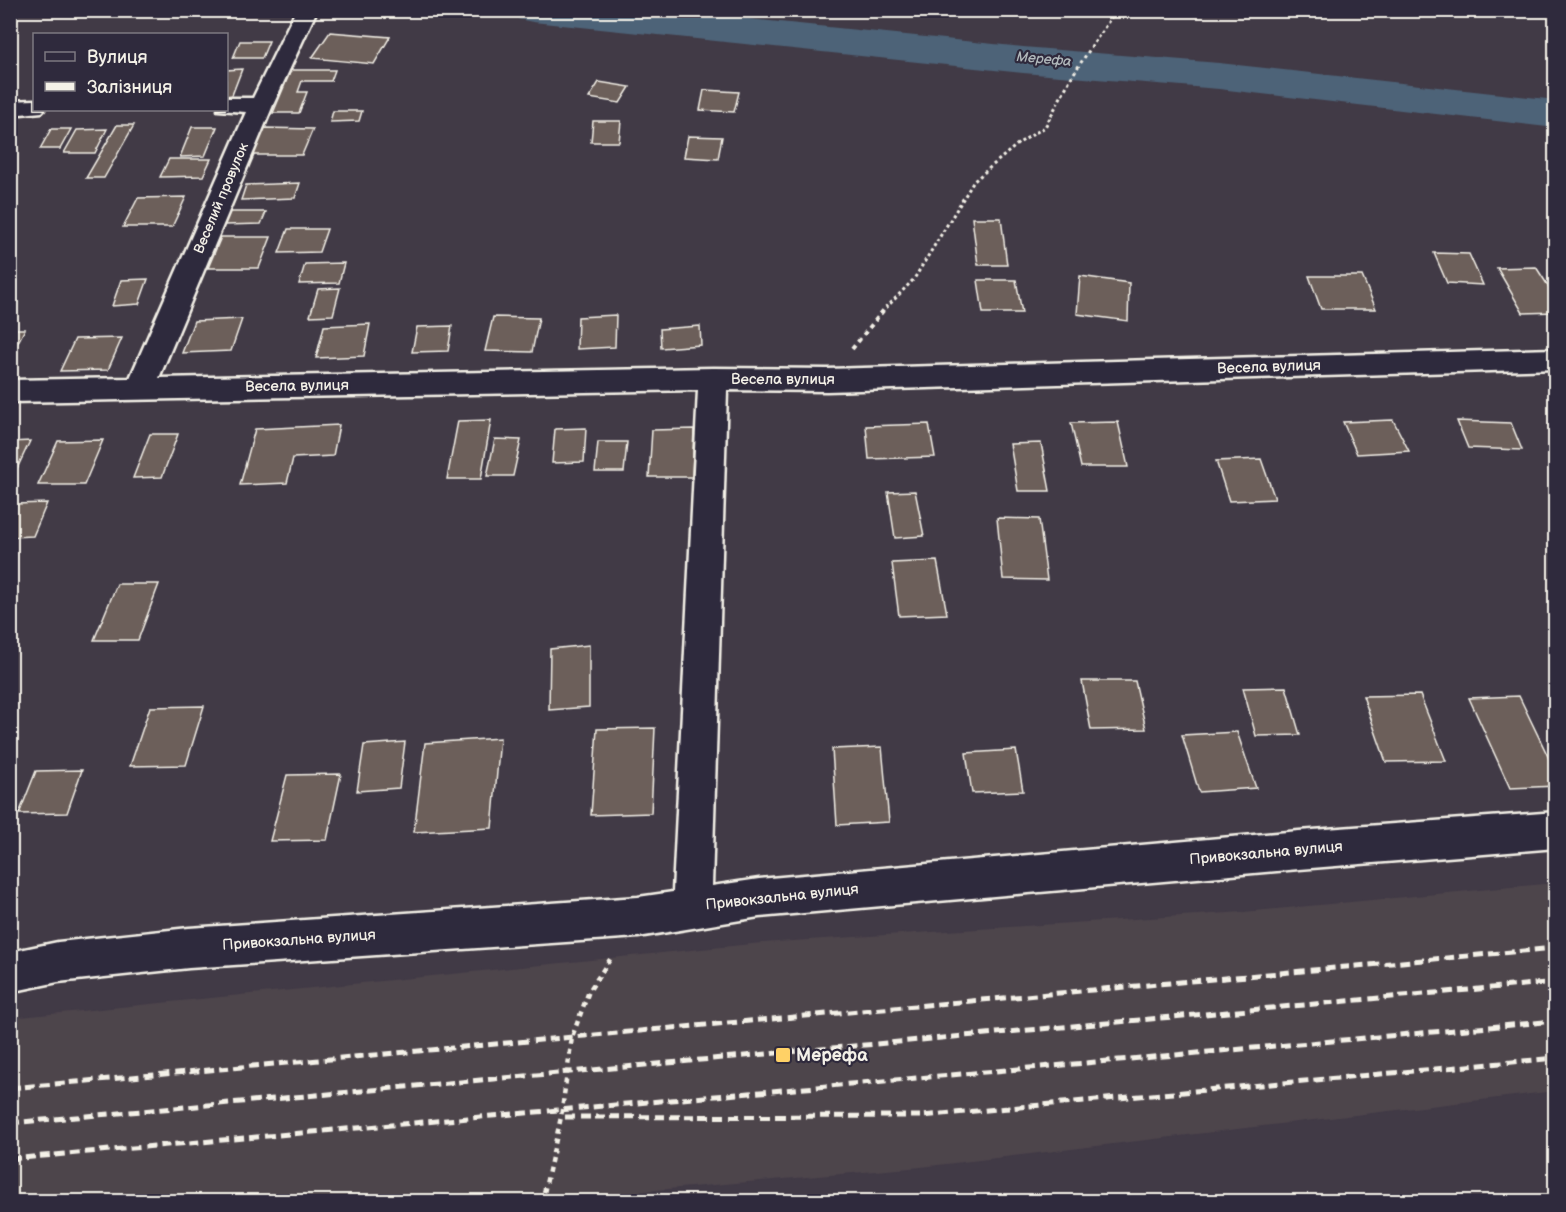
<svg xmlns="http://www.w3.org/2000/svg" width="1566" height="1212" viewBox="0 0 1566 1212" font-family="'Balsamiq Sans',sans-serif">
<rect width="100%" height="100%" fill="#413a46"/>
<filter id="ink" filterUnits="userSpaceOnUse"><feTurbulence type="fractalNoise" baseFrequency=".0167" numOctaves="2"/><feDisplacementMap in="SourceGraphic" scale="12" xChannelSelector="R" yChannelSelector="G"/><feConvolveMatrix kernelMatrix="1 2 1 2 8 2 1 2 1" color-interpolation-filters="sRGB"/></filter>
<g filter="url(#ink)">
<polygon fill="#4e454c" points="1555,883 1555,1091 921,1167 529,1201 11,1201 11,1018 762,943 1244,912"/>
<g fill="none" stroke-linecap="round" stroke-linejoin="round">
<polygon fill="#4d6378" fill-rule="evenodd" points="513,10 662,10 1023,47 1219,63 1556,100 1556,128 1219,89 1023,73 533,22 518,19"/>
</g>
<g fill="#6c5e5a" stroke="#f4f1e8" stroke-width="1.5">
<polygon points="330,32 390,37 374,64 312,58"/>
<polygon points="240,41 269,41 262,58 233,58"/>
<polygon points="242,69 232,95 226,96 226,70"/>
<polygon points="291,70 335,70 331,81 302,81 298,92 307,92 299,113 273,113"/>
<polygon points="599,82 630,87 620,103 589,98"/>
<polygon points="704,90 739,92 734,112 700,110"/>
<polygon points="333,111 362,111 359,121 330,122"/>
<polygon points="593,121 621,121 619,142 591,142"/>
<polygon points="117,125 134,125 104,178 86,178"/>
<polygon points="192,127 217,127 205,156 180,157"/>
<polygon points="264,128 313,129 302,155 253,155"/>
<polygon points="51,129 71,129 60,149 40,149"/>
<polygon points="107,129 95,153 64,153 77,130"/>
<polygon points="688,136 722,137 718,159 684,157"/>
<polygon points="169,159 211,159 203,176 160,177"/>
<polygon points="300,183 295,198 241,200 246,185"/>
<polygon points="186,197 172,227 123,227 138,198"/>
<polygon points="229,212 266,212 261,224 224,225"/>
<polygon points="972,218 1001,218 1007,265 978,265"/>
<polygon points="288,229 327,229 319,252 279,253"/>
<polygon points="221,237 271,237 259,268 208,268"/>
<polygon points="1434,253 1469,254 1483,285 1447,283"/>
<polygon points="344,263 339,283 299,284 305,264"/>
<polygon points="1536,267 1556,298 1556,312 1523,313 1497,268"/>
<polygon points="1080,276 1129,283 1128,321 1077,314"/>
<polygon points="1309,276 1362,276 1376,309 1321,309"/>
<polygon points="148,279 139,304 112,306 121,280"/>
<polygon points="978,280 1016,280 1022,313 983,313"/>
<polygon points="340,288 333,315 310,316 318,289"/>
<polygon points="616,315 615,347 577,349 578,317"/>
<polygon points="493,317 539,318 532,352 485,351"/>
<polygon points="242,319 231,351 182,353 194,321"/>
<polygon points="370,324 364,356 316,358 324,326"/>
<polygon points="452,326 448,351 412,352 417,327"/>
<polygon points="700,326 701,345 661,348 660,329"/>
<polygon points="10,329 25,329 10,357"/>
<polygon points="122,338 108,370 60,371 75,339"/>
<polygon points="491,420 481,479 447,479 458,421"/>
<polygon points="1393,420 1409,451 1357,454 1343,422"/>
<polygon points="1457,421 1511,423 1522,450 1468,448"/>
<polygon points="1118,422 1128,467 1081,467 1071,423"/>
<polygon points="929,424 935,457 869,459 866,426"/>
<polygon points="339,425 333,456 293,458 287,483 240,485 255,429"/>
<polygon points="586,428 584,462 552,463 555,429"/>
<polygon points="694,429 692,477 649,477 652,430"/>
<polygon points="150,434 178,434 162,477 133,478"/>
<polygon points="495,439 521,440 513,476 487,476"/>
<polygon points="103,440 84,485 38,485 58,441"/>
<polygon points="30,441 13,477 10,477 10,442"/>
<polygon points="598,442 627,442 624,472 595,472"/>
<polygon points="1041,443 1050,491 1018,491 1010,444"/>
<polygon points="1261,459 1275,499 1229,501 1216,461"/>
<polygon points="915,491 924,536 895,538 888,492"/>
<polygon points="47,503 33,536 10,537 10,513 15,504"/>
<polygon points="997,518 1039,519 1047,580 1003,579"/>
<polygon points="937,561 947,614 899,616 892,563"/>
<polygon points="117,584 159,584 138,640 94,640"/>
<polygon points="589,645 589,707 549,710 550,649"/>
<polygon points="1082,681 1135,681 1146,729 1091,730"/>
<polygon points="1286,687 1300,735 1256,736 1243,688"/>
<polygon points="1420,695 1446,761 1386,762 1363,696"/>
<polygon points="1519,696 1556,773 1556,786 1510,788 1469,698"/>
<polygon points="204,706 186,765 130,766 150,707"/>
<polygon points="655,728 651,813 591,815 597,729"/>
<polygon points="1237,732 1256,788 1199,792 1182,735"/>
<polygon points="500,738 492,828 414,832 425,743"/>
<polygon points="405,742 399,788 357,791 364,745"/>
<polygon points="882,747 889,822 837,825 832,749"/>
<polygon points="1016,750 1023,791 972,793 966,753"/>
<polygon points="82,770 67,813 19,814 36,771"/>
<polygon points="341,774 327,840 270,841 287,775"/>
</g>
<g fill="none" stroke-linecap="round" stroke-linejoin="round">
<defs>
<g id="minor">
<polygon points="296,10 317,10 273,105 159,378 713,368 827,369 1556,349 1556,369 827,391 727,390 712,886 759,879 1299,831 1556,812 1556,848 1299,869 759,917 638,937 189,968 58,982 10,992 10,952 58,942 189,928 638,897 673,892 698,390 10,402 10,380 130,378 246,112 218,110 226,110 226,98 253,98"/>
<polygon points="34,100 34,110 44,110 42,112 10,115 10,101"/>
</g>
</defs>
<use href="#minor" stroke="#f4f1e8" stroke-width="5"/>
<polyline stroke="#f4f1e8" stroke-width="3" stroke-dasharray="3 3" stroke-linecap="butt" points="886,308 914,279 974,181 1019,143 1045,127 1072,76 1116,10"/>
<polyline stroke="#f4f1e8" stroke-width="4" stroke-dasharray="4.5 4.5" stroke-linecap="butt" points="852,349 887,306"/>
<polyline stroke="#f4f1e8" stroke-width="4.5" stroke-dasharray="5 5" stroke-linecap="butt" points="542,1202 561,1117 572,1037 589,991 611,958"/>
<use href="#minor" fill="#2f2a3d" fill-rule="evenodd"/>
<g stroke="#f4f1e8" stroke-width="5" stroke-dasharray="10 5" stroke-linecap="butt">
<polyline points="10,1088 1556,948"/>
<polyline points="565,1117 921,1116 1556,1058"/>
<polyline points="10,1123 1556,982"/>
<polyline points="10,1159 1556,1021"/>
</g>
</g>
</g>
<rect fill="#ffd166" stroke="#2f2a3d" stroke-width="2" x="775" y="1047" width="16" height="16" rx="3"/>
<g text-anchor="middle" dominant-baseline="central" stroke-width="4.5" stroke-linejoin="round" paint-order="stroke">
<g font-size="14" font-style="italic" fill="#b1b8bb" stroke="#2f2a3d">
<text transform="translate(1044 59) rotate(5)">Мерефа</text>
</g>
<g font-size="14" fill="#f4f1e8" stroke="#2f2a3d">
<text transform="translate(221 198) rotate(-67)">Веселий провулок</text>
</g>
<g font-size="15" fill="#f4f1e8" stroke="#2f2a3d">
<text transform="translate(1269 367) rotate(-2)">Весела вулиця</text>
<text x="783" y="379">Весела вулиця</text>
<text transform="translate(297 386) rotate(-1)">Весела вулиця</text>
<text transform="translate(1266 853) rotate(-5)">Привокзальна вулиця</text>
<text transform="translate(782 897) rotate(-6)">Привокзальна вулиця</text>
<text transform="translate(299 940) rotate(-4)">Привокзальна вулиця</text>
</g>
<g font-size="18" font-weight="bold" fill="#f4f1e8" stroke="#2f2a3d" text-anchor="start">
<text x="796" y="1055">Мерефа</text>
</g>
</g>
<rect width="1566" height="1212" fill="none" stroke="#2f2a3d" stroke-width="36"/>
<rect x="18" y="18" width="1530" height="1176" fill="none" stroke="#f4f1e8" stroke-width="2" filter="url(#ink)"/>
<rect x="33" y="33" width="195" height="78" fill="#2f2a3d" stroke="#7e7a81" stroke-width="1.5"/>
<rect x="45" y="52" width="30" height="9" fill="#2f2a3d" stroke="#7e7a81" stroke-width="1.5"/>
<text x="87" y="63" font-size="18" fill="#f4f1e8">Вулиця</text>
<rect x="45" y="82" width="30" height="9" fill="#f4f1e8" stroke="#7e7a81" stroke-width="1.5"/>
<text x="87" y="93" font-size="18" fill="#f4f1e8">Залізниця</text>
</svg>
